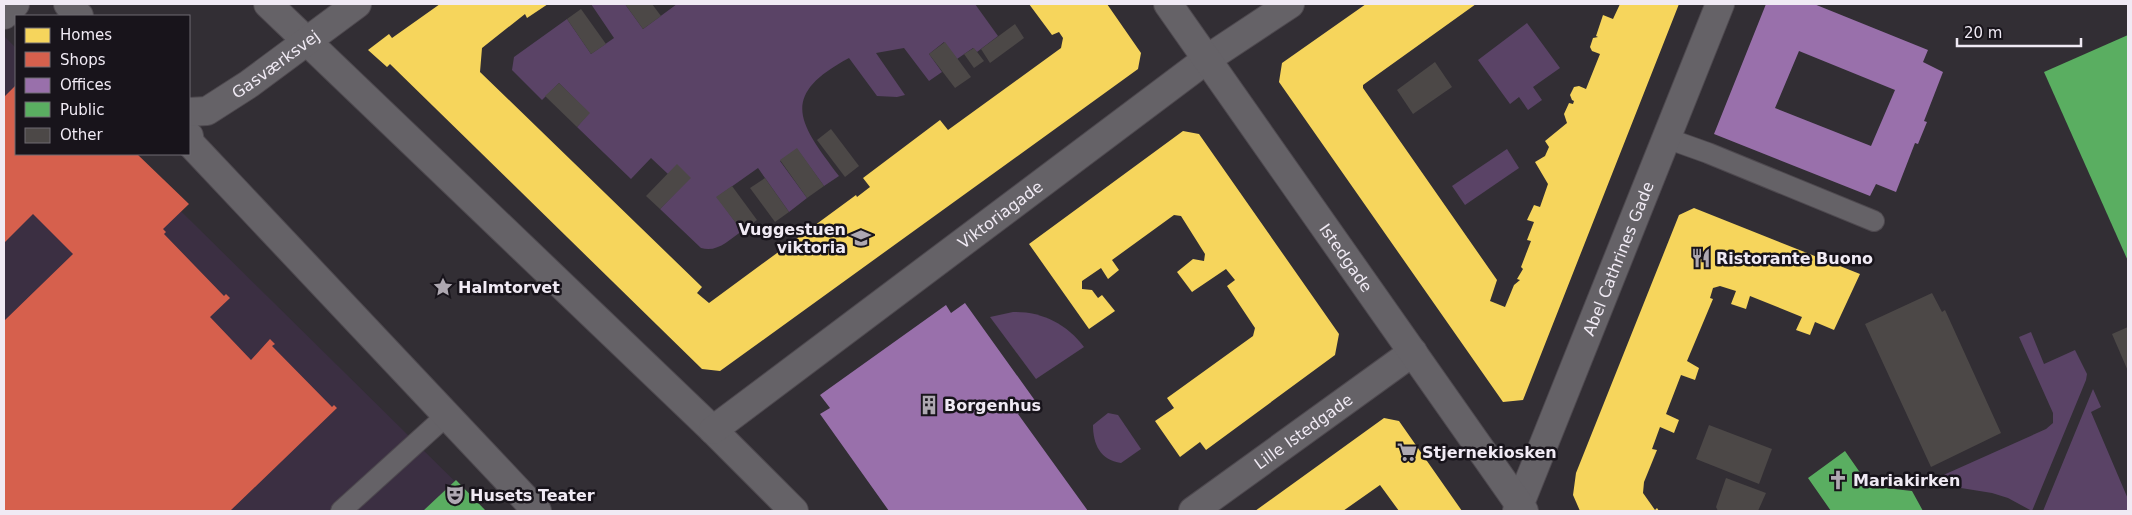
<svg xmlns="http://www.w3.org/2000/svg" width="2132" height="515" viewBox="0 0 2132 515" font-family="'DejaVu Sans',sans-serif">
<rect width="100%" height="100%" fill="#322e34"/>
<polygon fill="#3b2f42" points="4,36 16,48 16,154 123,154 485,511 4,511"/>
<g fill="#5a4366">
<path d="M591,4H625L643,29L677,4H975L998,36L977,52L973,48L957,59L944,42L929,54L942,72L929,81L904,48L876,53L905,95L897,97L877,96L849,58C778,96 799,123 839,176L824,186L797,149L780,161L807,198L789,212L758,168L717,197L742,231C729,240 717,253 701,248L660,209L690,178L668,174L651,158L631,179L577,127L589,113L559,83L542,100L512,70L514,57L567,19L591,54L614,38Z"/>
<polygon points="1527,23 1560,68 1533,87 1542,100 1528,110 1519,97 1510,104 1478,60"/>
<polygon points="1507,149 1519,168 1465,205 1452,186"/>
<path d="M1013,312C1041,311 1067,324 1084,347L1036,379L990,317Z"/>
<polygon points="2031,332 2044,364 2075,350 2087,374 2086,380 2032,511 2008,498 1992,493 1930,483 1930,481 2046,429 2053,423 2053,413 2019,337"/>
<polygon points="2093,389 2101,407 2091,412 2128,499 2128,511 2043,511"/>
<path d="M1108,413L1118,415L1141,449L1121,463C1100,460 1093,444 1093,425Z"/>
</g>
<g fill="#f6d55c">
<polygon points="440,4 548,4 527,18 525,14 482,48 480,72 702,287 697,293 709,303 856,195 857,197 870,187 863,178 940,120 948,130 1061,48 1063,38 1059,32 1052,35 1029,4 1107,4 1141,53 1138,69 720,371 702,369 390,64 387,67 368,50 389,34 392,38"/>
<polygon points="1366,4 1476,4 1363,85 1363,88 1497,280 1490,301 1505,307 1514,285 1520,280 1517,279 1523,269 1521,267 1531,241 1527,240 1534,222 1527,220 1534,205 1540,207 1548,184 1535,162 1545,156 1549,147 1545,141 1567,123 1564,114 1569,103 1573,104 1574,101 1572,100 1570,95 1574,87 1579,86 1586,89 1600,54 1592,51 1590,47 1593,38 1598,37 1596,36 1603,15 1613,19 1620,4 1679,4 1523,400 1503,402 1279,82 1282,63"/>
<polygon points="1183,131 1199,134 1339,334 1335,355 1206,450 1200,442 1180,457 1155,421 1174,408 1167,398 1253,336 1255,328 1227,286 1235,280 1226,269 1192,292 1177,272 1193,259 1204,261 1205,254 1181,216 1174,215 1112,260 1119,270 1108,279 1101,268 1082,281 1082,289 1092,290 1098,298 1102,295 1115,311 1089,329 1029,244"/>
<polygon points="1694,208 1860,274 1834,330 1815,322 1810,335 1796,330 1802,317 1750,296 1746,309 1731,304 1736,291 1720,286 1713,288 1710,298 1713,299 1687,361 1699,368 1695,380 1681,375 1666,414 1679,420 1674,433 1660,427 1652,449 1657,450 1644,482 1643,493 1655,510 1657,508 1659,511 1580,511 1573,495 1576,473 1679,215"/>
<polygon points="1384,418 1399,421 1462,511 1399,511 1380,485 1343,511 1255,511"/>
</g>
<polygon fill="#d6604d" points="16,85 16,154 137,154 189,204 163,229 166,232 164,234 224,296 226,294 230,298 210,317 251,360 270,339 275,344 272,346 332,407 334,405 337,408 230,511 4,511 4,321 73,254 33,214 4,243 4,97"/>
<g fill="#9970ab" fill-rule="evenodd">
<path d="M1766,4H1814L1928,50L1923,62L1943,72L1924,121L1927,122L1918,144L1915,143L1896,192L1876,184L1870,196L1714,134ZM1799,51L1895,90L1871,146L1775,108Z"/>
<polygon points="965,303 1036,402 1018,414 1088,511 889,511 820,414 830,408 820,395 946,305 951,313"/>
</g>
<g fill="#5aae61">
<polygon points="2128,35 2128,261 2044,72"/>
<polygon points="1845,451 1868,484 1871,483 1876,487 1912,491 1923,511 1831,511 1808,478"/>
<polygon points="456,480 486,511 423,511"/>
</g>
<g fill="#4c4847">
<polygon points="625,4 652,4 661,16 643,29"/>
<polygon points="581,9 606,44 591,54 567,19"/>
<polygon points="1015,24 1024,38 990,63 981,49"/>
<polygon points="945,42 971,77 955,88 929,54"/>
<polygon points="974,48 984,61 974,68 964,54"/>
<polygon points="1435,62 1452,87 1413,114 1397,90"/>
<polygon points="559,83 590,113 577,127 545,96"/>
<polygon points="831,129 859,166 845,177 817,140"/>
<polygon points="797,148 824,186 807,198 780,160"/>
<polygon points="677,164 691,178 660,209 646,196"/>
<polygon points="765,178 789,212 775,222 750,188"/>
<polygon points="732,186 757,220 742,231 716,197"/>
<polygon points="1932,293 1942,312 1945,310 2001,433 1931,467 1865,324"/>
<polygon points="2128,327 2128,371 2112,334"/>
<polygon points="1709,425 1772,449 1759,484 1696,459"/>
<polygon points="1726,478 1766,493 1758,511 1718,511 1716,507"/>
</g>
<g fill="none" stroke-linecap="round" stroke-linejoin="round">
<defs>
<g id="service">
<polyline points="1666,138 1708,153 1874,221"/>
<polyline points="341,511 447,415"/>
</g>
<g id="minor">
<polyline points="268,4 713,430 794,511"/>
<polyline points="4,15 15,4"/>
<polyline points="189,136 190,143 537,511"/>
<path id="s1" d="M713,430L1207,59L1290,4"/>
<path id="s2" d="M1193,511L1413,352"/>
<path id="s3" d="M1517,511L1720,4"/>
</g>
<g id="tertiary">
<polyline points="68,4 79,16"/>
<path id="s4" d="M1168,4L1524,511"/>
<path id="s5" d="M189,112L207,111L249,84L357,4"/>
</g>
</defs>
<use href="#service" stroke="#4e494f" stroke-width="22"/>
<use href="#minor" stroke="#4e494f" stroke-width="30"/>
<use href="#tertiary" stroke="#4e494f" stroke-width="30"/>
<use href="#service" stroke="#656267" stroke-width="20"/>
<use href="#minor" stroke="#656267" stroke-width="28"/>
<use href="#tertiary" stroke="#656267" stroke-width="28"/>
</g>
<defs>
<symbol id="school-bare" viewBox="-9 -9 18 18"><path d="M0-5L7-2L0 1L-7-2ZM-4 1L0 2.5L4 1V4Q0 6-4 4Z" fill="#aea8b1" stroke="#18141b" stroke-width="2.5" paint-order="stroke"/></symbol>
<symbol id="restaurant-bare" viewBox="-9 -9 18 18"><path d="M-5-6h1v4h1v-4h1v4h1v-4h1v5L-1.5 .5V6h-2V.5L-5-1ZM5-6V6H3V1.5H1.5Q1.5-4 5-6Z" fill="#aea8b1" stroke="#18141b" stroke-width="2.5" paint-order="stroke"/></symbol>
<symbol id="sight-bare" viewBox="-9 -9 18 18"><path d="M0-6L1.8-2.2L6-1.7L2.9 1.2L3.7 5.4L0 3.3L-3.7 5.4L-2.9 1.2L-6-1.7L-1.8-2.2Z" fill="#aea8b1" stroke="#18141b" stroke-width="2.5" paint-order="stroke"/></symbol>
<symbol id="building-bare" viewBox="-9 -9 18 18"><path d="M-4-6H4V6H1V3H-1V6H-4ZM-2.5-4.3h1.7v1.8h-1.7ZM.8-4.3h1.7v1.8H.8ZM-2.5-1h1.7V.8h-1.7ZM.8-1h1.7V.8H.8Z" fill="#aea8b1" stroke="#18141b" stroke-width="2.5" paint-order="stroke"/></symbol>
<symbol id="supermarket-bare" viewBox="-9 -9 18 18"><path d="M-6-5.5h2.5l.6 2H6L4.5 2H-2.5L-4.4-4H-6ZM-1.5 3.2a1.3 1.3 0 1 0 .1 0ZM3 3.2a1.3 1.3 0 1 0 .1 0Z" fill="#aea8b1" stroke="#18141b" stroke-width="2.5" paint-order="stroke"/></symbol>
<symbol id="church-bare" viewBox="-9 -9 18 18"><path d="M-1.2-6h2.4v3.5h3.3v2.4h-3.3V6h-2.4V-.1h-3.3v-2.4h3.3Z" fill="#aea8b1" stroke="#18141b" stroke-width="2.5" paint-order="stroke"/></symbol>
<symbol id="theatre-bare" viewBox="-9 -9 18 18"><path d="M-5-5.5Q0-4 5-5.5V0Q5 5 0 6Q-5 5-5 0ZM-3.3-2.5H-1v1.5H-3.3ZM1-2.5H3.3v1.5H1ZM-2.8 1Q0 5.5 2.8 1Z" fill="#aea8b1" stroke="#18141b" stroke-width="2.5" paint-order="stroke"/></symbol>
</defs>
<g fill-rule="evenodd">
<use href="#school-bare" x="847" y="224" width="28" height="28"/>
<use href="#restaurant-bare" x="1687" y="244" width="28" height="28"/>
<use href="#sight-bare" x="429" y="273" width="28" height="28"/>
<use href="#building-bare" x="915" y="391" width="28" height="28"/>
<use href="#supermarket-bare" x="1393" y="438" width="28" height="28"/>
<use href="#church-bare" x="1824" y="466" width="28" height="28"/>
<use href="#theatre-bare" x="441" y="481" width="28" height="28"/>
</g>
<g text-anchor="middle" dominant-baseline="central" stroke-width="5" stroke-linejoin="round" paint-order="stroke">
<g font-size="16" fill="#f0eaf4" stroke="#18141b">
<text stroke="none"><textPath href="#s5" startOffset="101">Gasværksvej</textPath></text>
<text stroke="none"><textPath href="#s1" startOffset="359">Viktoriagade</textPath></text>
<text stroke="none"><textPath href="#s4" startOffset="310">Istedgade</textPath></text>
<text stroke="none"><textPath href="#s3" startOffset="272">Abel Cathrines Gade</textPath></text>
<text stroke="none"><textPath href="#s2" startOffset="136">Lille Istedgade</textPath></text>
</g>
<g font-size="16" font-weight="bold" fill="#f0eaf4" stroke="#18141b" text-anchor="start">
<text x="846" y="229" text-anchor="end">Vuggestuen<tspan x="846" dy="18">viktoria</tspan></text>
<text x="1716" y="258">Ristorante Buono</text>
<text x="458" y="287">Halmtorvet</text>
<text x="944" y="405">Borgenhus</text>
<text x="1422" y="452">Stjernekiosken</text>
<text x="1853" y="480">Mariakirken</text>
<text x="470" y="495">Husets Teater</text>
</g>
</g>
<rect width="2132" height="515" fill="none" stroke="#f0eaf4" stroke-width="10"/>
<rect x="15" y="15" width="175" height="140" fill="#18141b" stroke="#6e6a72"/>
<rect x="25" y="28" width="25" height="15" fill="#f6d55c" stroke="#6e6a72"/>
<text x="60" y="40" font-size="15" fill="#f0eaf4">Homes</text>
<rect x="25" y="52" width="25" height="15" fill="#d6604d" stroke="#6e6a72"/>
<text x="60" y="65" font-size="15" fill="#f0eaf4">Shops</text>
<rect x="25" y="78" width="25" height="15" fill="#9970ab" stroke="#6e6a72"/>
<text x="60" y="90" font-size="15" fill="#f0eaf4">Offices</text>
<rect x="25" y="102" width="25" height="15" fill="#5aae61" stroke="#6e6a72"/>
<text x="60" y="115" font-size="15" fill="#f0eaf4">Public</text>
<rect x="25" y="128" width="25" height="15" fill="#4c4847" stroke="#6e6a72"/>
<text x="60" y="140" font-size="15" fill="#f0eaf4">Other</text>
<path d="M1957 38v8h124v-8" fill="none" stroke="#f0eaf4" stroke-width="2.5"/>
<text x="1964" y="38" font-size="15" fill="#f0eaf4" stroke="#18141b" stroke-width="4" paint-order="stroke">20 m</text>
</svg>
